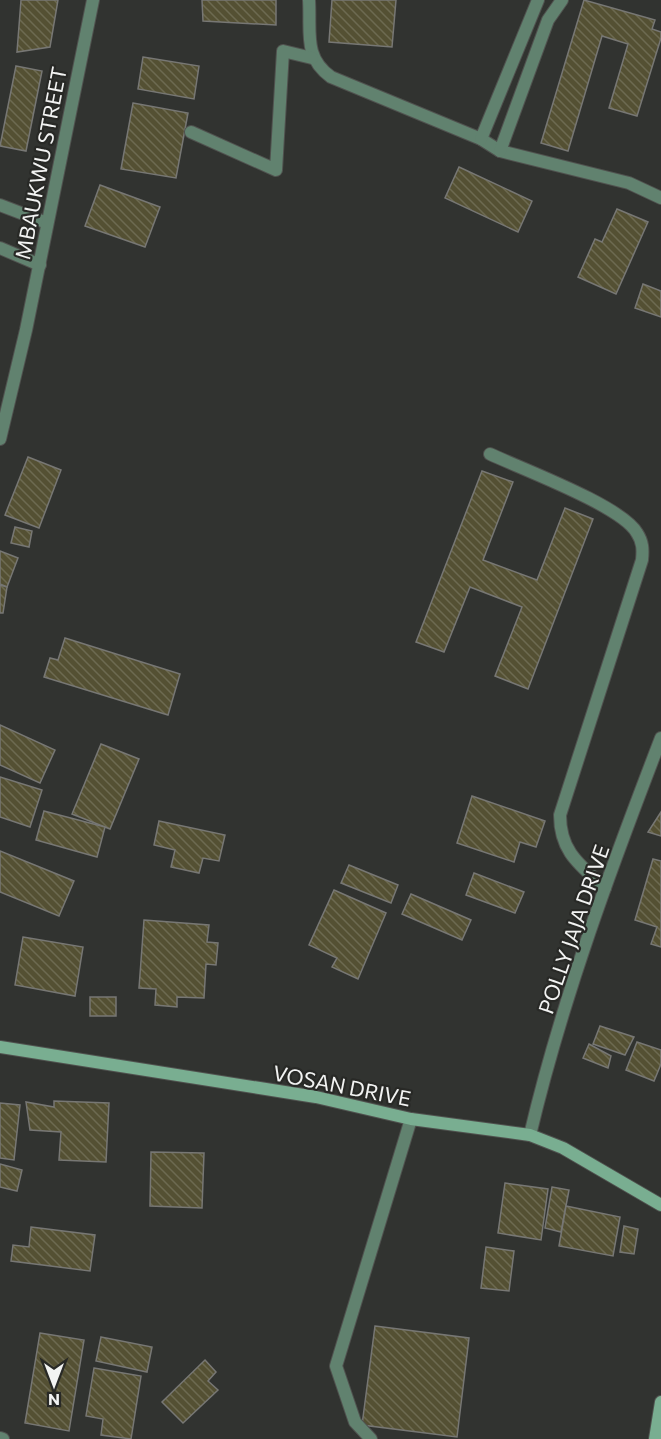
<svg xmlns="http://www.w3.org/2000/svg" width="661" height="1439" viewBox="0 0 661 1439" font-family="Commissioner,sans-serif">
<defs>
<pattern id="building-back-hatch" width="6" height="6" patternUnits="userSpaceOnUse" patternTransform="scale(1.5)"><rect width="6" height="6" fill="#545033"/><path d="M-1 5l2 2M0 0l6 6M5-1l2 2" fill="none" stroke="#6d6a51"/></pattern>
</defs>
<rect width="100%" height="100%" fill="#313330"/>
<g fill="url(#building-back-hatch)" stroke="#777774" stroke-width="1.5">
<polygon points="21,0 58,0 50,47 17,52"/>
<polygon points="202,0 276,0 276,25 203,21"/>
<polygon points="332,0 396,0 392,47 329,42"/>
<polygon points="584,0 655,20 652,29 661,32 661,38 637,116 609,108 628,44 602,36 568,151 541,143"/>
<polygon points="143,57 199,66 194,99 138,89"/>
<polygon points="16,66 42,71 26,151 0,146"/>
<polygon points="133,103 188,113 176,178 121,169"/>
<polygon points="459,167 532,201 518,232 445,198"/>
<polygon points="100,185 160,207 145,247 85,226"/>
<polygon points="617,209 648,222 616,294 578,277 595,239 602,242"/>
<polygon points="643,284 661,291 661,317 635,308"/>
<polygon points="28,457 61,470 39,528 5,515"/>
<polygon points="482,471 513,482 483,560 537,580 565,508 593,519 528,689 495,676 522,607 470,587 444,652 416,642"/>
<polygon points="15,527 32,531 29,547 11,543"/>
<polygon points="0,551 18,558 7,587 0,584"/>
<polygon points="0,585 7,587 3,613 0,613"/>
<polygon points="65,638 180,674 168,715 44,677 50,658 58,660"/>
<polygon points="0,725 55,750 40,783 0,765"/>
<polygon points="101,744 139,759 110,829 72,814"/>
<polygon points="0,777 42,790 30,827 0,817"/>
<polygon points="472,796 545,821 536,847 520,842 514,862 457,843"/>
<polygon points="44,811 105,827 97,857 36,840"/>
<polygon points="661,812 661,836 648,832"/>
<polygon points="159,821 225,835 219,861 203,858 199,873 171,867 175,850 154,845"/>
<polygon points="0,851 74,881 59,916 0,892"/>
<polygon points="653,859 661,861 661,947 651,944 657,927 635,920"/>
<polygon points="349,865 398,885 391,903 341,883"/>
<polygon points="474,873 524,892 515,913 466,895"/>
<polygon points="334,890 386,913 358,979 332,967 337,958 309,945"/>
<polygon points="411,894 471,920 462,940 402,914"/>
<polygon points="144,920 209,925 207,942 218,943 216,965 206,964 204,998 177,997 177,1007 155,1005 156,989 139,988"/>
<polygon points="23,937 83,947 75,996 15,985"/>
<rect x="90" y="997" width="26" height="19"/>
<polygon points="600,1026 634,1037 625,1055 593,1044"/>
<polygon points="637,1042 661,1050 661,1064 654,1081 626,1070"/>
<polygon points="589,1044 611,1056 608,1068 583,1058"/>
<polygon points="54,1101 109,1103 106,1162 59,1160 61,1132 30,1130 26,1102 54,1107"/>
<polygon points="0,1103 20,1105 14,1160 0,1158"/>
<polygon points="151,1152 204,1153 202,1208 150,1206"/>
<polygon points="0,1164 22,1170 17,1191 0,1187"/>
<polygon points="505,1183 548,1189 541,1240 498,1233"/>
<polygon points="552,1187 569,1190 561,1232 545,1228"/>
<polygon points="566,1206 620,1217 613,1256 559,1246"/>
<polygon points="624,1226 638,1229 634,1254 620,1252"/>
<polygon points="31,1227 95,1235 90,1271 11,1261 13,1245 29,1247"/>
<polygon points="486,1247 514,1251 509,1291 481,1288"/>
<polygon points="375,1326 469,1338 457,1437 362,1425"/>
<polygon points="40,1333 84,1340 69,1431 25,1423"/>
<polygon points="101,1337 152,1347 147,1372 96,1361"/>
<polygon points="205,1360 216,1372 208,1381 218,1390 183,1423 162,1402"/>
<polygon points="94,1368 141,1376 131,1439 101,1435 103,1419 86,1416"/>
</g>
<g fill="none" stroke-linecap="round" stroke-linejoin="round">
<defs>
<g id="street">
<path d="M309,0C311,32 303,57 331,77L481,139L500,151L629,183L661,198"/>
<polyline points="191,132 276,170 283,51 312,58"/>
<polyline points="481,139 538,0"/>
<polyline points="500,151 548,20 562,0"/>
<polyline points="0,205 47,223"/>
<polyline points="0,248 40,265"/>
<polyline points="0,439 26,330 93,0"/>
<path d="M490,454C522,469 622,506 637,533C643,542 643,550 642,560L560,815C560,852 580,865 605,888"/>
<path d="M530,1135C562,999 611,868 661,738"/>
<polyline points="0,1438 3,1439"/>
<polyline points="371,1439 355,1422 336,1366 411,1119"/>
</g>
<g id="secondary">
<polyline points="0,1047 316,1097 411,1119 530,1135 563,1148 661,1205"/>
<polyline points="655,1439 661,1402"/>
</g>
</defs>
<use href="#street" stroke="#50524f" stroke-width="14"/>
<use href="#secondary" stroke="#50524f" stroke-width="14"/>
<use href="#street" stroke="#61826f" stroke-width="12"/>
<use href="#secondary" stroke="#79ae91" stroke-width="12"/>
</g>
<g text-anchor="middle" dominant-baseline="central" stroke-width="4.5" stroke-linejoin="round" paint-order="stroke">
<g font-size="21" fill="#f2f3f2" stroke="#282926">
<text transform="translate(40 163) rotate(-79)">MBAUKWU STREET</text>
<text transform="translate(573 929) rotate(-71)">POLLY JAJA DRIVE</text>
<text transform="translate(342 1085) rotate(11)">VOSAN DRIVE</text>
</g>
</g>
<g transform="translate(54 1385) rotate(180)" stroke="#282926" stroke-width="4.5" paint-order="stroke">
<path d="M0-4.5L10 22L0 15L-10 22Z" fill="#f2f3f2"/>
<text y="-9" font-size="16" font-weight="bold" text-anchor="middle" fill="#f2f3f2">N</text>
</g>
</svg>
